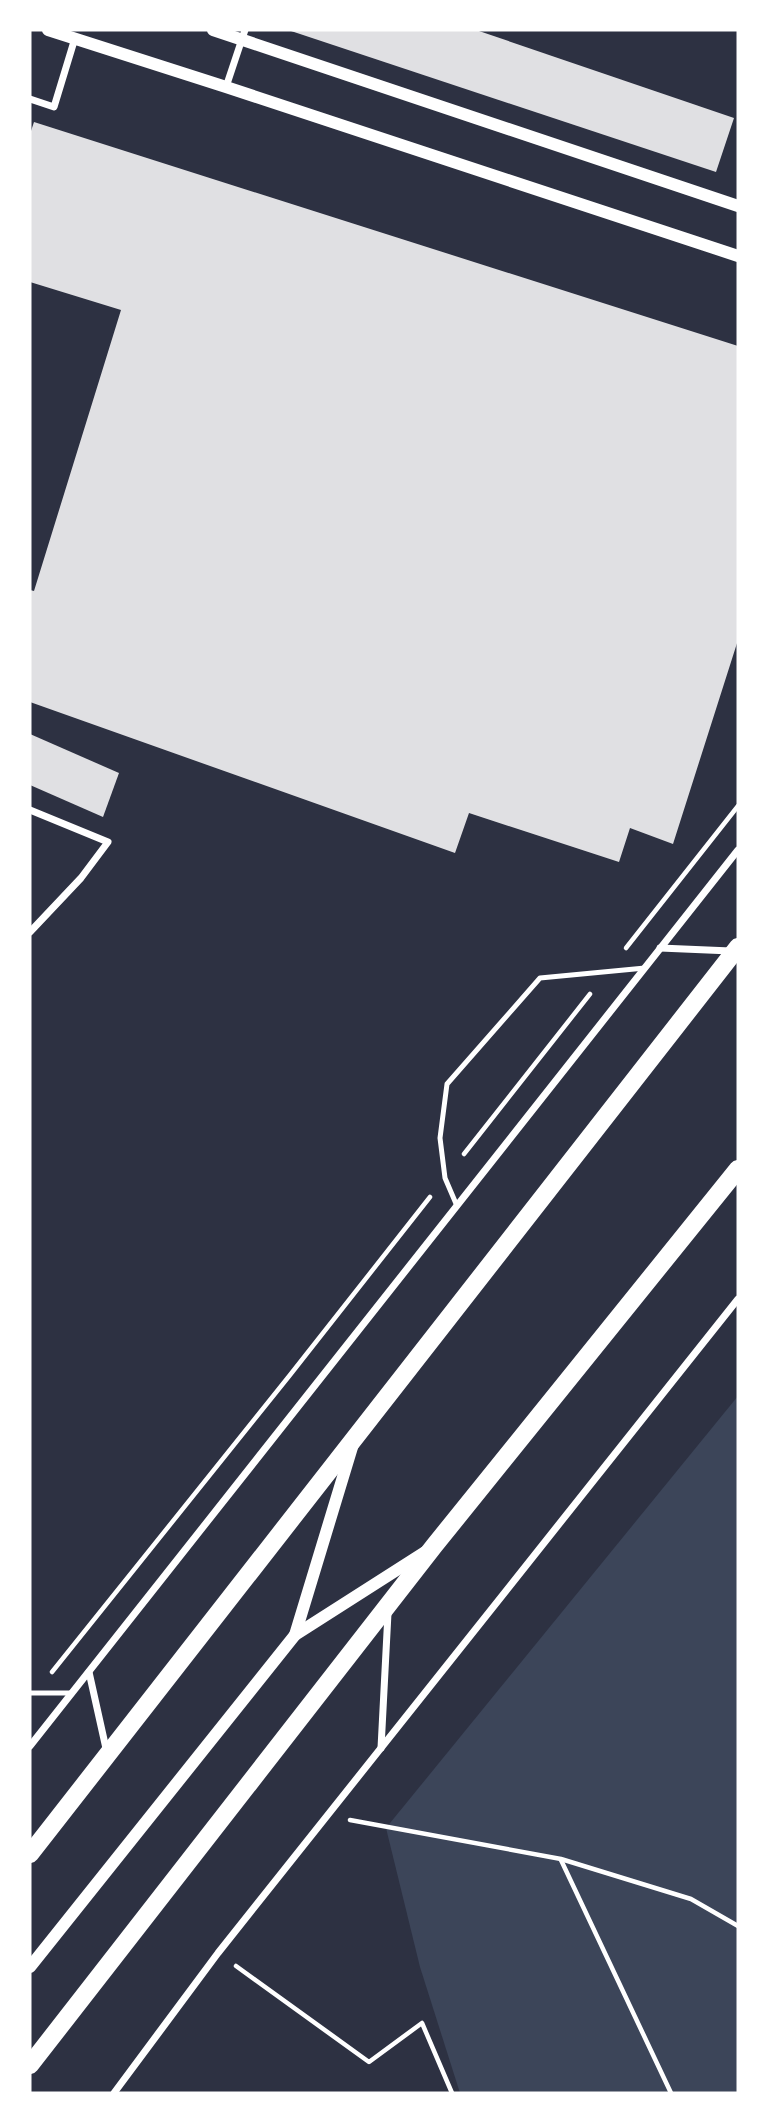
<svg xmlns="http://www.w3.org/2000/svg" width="768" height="2123" viewBox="0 0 768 2123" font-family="Rubik,sans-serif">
<rect width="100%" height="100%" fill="#2d3142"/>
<polygon fill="#3c4559" points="738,1396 738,2093 460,2093 420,1967 386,1828"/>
<g fill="#e0e0e3">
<polygon points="288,30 476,30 734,118 716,172"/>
<polygon points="34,122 738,346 738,640 673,844 630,828 619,862 469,813 455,853 30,702 30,590 34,591 121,310 30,282 30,134"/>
<polygon points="30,734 119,773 103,817 30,785"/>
</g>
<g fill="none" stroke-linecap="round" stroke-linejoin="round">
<g stroke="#fff" stroke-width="4.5">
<polyline points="626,948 738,806"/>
<polyline points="464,1154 590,994"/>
<polyline points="52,1672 290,1375 430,1197"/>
<polyline points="350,1820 561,1859 691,1899 738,1926"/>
<polyline points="561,1860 671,2093"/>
<polyline points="236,1966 369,2062 422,2023 452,2093"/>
</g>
<g stroke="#fff" stroke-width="5">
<polyline points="457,1206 445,1178 440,1138 447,1084 540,978 645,968"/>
<polyline points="30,1693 72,1693"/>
</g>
<g stroke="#fff" stroke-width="7">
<polyline points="226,87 245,30"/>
<polyline points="30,99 54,107 75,38"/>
<polyline points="30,810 108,842 81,878 30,932"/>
<polyline points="660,948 731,951"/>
<polyline points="89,1672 107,1753"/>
<polyline points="30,1746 738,850"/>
<polyline points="381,1748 388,1613"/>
<polyline points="114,2093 218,1953 738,1299"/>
</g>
<g stroke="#fff" stroke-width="12">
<polyline points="48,30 226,87 738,256"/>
<polyline points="213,30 738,206"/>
<polyline points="295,1635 353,1444"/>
<polyline points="30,1967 295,1635 425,1552"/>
</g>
<g stroke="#fff" stroke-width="18">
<polyline points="30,1854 738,947"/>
<polyline points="30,2065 434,1546 738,1169"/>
</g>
</g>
<rect width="768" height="2123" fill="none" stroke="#ffffff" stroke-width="63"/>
</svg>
